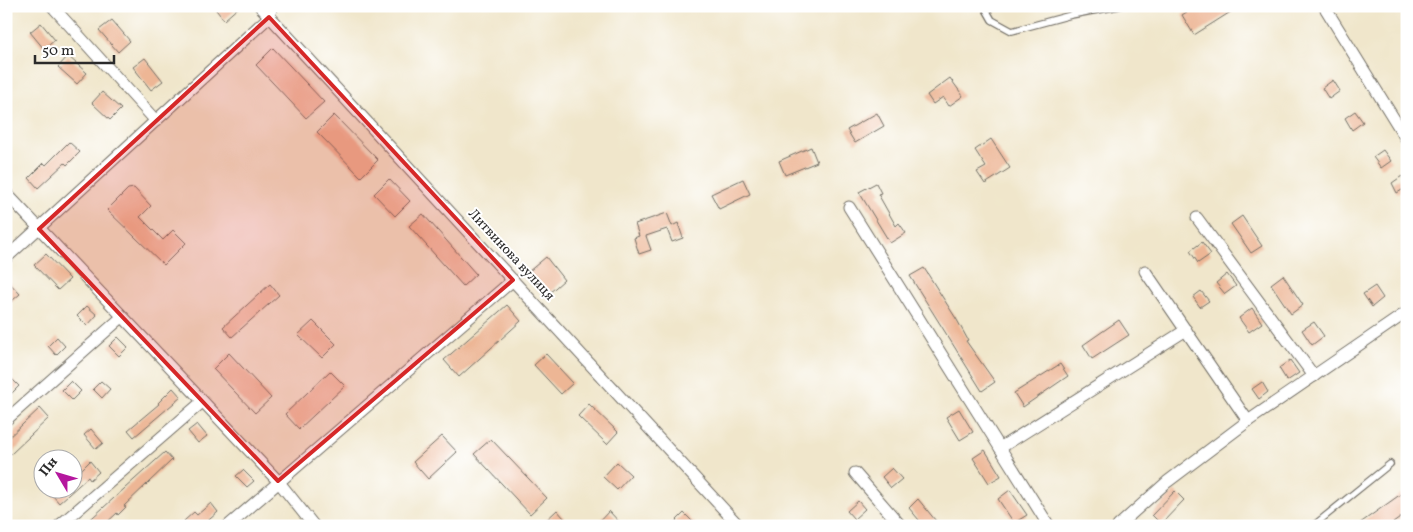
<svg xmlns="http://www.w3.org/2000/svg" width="1413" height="532" viewBox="0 0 1413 532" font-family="Vollkorn,serif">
<rect width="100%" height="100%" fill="#fff"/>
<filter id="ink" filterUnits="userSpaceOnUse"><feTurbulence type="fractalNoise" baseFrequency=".02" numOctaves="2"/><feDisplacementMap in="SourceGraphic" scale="10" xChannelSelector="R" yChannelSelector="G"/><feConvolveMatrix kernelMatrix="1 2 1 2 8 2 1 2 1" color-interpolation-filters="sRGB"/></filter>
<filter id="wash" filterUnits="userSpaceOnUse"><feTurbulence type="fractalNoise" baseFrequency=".0096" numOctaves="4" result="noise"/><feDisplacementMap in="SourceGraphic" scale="20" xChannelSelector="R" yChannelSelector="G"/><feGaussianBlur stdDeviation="1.12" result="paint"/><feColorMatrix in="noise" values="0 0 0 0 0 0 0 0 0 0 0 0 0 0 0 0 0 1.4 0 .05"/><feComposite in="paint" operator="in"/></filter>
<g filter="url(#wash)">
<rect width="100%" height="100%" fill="#f0e6cb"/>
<g id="blocks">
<g fill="#edb695">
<polygon points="213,6 240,6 224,20"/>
<polygon points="1196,6 1240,6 1194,35 1182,15"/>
<polygon points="112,20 130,41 118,52 99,30"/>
<polygon points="41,23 55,40 44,49 30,32"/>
<polygon points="273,48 324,102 306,118 256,65"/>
<polygon points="68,56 87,73 77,84 58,67"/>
<polygon points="145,58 163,81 151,90 133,67"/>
<polygon points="950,78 963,96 949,106 943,97 933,104 927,95"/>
<polygon points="1333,80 1340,91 1329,99 1322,88"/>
<polygon points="102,92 121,109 110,120 92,103"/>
<polygon points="1355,111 1363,122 1352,130 1345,118"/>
<polygon points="877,113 884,126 855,143 847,130"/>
<polygon points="334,115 378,160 361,177 317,132"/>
<polygon points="991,139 1010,168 985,184 977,172 986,167 975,150"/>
<polygon points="69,142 80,152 67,165 65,163 38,188 29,178 44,163 46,165"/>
<polygon points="811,147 817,162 785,175 779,161"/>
<polygon points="1383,150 1391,161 1381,168 1373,157"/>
<polygon points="1402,176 1407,187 1397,193 1392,183"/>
<polygon points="389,179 410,201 395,216 374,194"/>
<polygon points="743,179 750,194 719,209 711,194"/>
<polygon points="876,183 881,193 878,194 896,226 899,223 906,233 890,243 859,192"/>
<polygon points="134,188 151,206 140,217 163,240 173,230 186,243 164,265 107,210 128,189"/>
<polygon points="667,213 672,226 678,223 683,238 672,242 667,229 646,236 651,250 639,254 634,238 639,236 635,224"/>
<polygon points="423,214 476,274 463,286 409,226"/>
<polygon points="1242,216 1262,246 1251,253 1231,224"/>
<polygon points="1202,242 1211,254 1198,263 1190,251"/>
<polygon points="46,254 70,279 58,290 34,265"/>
<polygon points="546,257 564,280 547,295 528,272"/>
<polygon points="924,268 957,320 968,340 966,341 995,382 982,391 910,276"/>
<polygon points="1227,274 1236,286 1225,294 1216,283"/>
<polygon points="1283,275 1303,305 1291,314 1271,284"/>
<polygon points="6,279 20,294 6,306"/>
<polygon points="270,284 279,295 232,337 223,327"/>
<polygon points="1375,286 1383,298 1372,307 1363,294"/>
<polygon points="1201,291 1209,301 1200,307 1193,297"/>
<polygon points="507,305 521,321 459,377 444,360"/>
<polygon points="87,306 97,315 87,326 77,316"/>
<polygon points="1252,308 1262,323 1249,332 1239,318"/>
<polygon points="1119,320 1129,335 1092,359 1083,345"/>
<polygon points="313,321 336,344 322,358 298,335"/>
<polygon points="1314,322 1324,336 1312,345 1302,330"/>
<polygon points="57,337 65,346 56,355 48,346"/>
<polygon points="118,337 128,347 119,356 109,346"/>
<polygon points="229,353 271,398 255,413 213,369"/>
<polygon points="546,354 573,383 561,394 534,365"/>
<polygon points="1290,360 1299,373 1287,381 1279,368"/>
<polygon points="1060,364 1068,376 1023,407 1014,393"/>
<polygon points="330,371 345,386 299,429 285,414"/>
<polygon points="11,378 19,386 6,399 6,383"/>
<polygon points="71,381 81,391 72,400 62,390"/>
<polygon points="101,381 110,389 102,398 93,389"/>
<polygon points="1262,382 1268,392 1259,399 1252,389"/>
<polygon points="173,388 181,397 134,437 128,430 159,404 158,403"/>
<polygon points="589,404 618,432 607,444 578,416"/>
<polygon points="40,408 49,418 11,454 6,449 6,440"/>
<polygon points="959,409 973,432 960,440 946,417"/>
<polygon points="197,424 207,436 198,443 188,431"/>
<polygon points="91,429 103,443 96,449 84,435"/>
<polygon points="442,436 457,452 428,479 413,462"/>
<polygon points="491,439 547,498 530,514 474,454"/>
<polygon points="985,450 1001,476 989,483 973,458"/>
<polygon points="165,452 172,460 124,506 126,507 118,515 117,513 103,526 83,526"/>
<polygon points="90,461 99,472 90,480 88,477 59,503 48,490 72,490 72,479"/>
<polygon points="617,462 631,475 617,490 603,477"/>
<polygon points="892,468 902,479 891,488 882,477"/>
<polygon points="243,470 254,481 247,487 236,476"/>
<polygon points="1010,490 1027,515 1014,523 998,499"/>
<polygon points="1175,491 1184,500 1161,524 1152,515"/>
<polygon points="1401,494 1407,502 1407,513 1389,526 1356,526"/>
<polygon points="918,499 927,510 940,526 924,526 909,508"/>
<polygon points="858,501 865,509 854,519 847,511"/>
<polygon points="211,503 218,512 202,526 189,526 184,521 194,512 197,515"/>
<polygon points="557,510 571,526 540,526"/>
<polygon points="609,511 623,526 595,526"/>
<polygon points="684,513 697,526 671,526"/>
</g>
</g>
</g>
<g filter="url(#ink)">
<use href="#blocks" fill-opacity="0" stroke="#706c63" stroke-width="1"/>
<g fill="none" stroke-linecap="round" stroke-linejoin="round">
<defs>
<g id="service">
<polyline points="984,6 992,20 1012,31 1071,15 1119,6"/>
<polyline points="1313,526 1390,464"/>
</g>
<g id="minor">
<polyline points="52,6 156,121"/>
<polyline points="260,6 739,526"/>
<polyline points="1324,6 1407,140"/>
<polyline points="6,193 278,481 314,526"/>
<polyline points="849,207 1049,526"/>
<polyline points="1197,218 1314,376"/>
<polyline points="6,258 269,17 272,6"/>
<polyline points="1145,271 1248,421"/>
<polyline points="6,420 122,317"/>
<polyline points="1000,448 1186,330"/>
<polyline points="855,473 901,526"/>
<polyline points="59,526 202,402"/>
<polyline points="228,526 513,280"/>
<polyline points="1118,526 1167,482 1248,421 1407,312"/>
</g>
</defs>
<use href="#service" stroke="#706c63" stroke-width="8"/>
<use href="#minor" stroke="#706c63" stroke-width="13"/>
<use href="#service" stroke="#fff" stroke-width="5.5"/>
<use href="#minor" stroke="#fff" stroke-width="11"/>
</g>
</g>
<path fill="#d62828" fill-opacity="0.2" stroke="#d62828" stroke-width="4" stroke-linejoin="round" d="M269,17L513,280L278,481L39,229Z"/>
<g text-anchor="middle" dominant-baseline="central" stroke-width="4" stroke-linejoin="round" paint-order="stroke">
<g font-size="14" fill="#2b2b2b" stroke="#fff">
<text transform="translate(511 255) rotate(47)">Литвинова вулиця</text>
</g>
</g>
<rect width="1413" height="532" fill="none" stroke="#fff" stroke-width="25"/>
<g transform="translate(58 474) rotate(308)"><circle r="24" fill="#ffffff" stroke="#aaaaaa"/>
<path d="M0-4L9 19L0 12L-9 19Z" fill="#b5179e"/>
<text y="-8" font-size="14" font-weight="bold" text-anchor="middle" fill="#2b2b2b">Пн</text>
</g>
<path d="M35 55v8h79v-8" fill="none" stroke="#2b2b2b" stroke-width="2.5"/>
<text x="42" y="55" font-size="15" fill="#2b2b2b" stroke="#ffffff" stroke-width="4" paint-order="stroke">50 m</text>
</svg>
